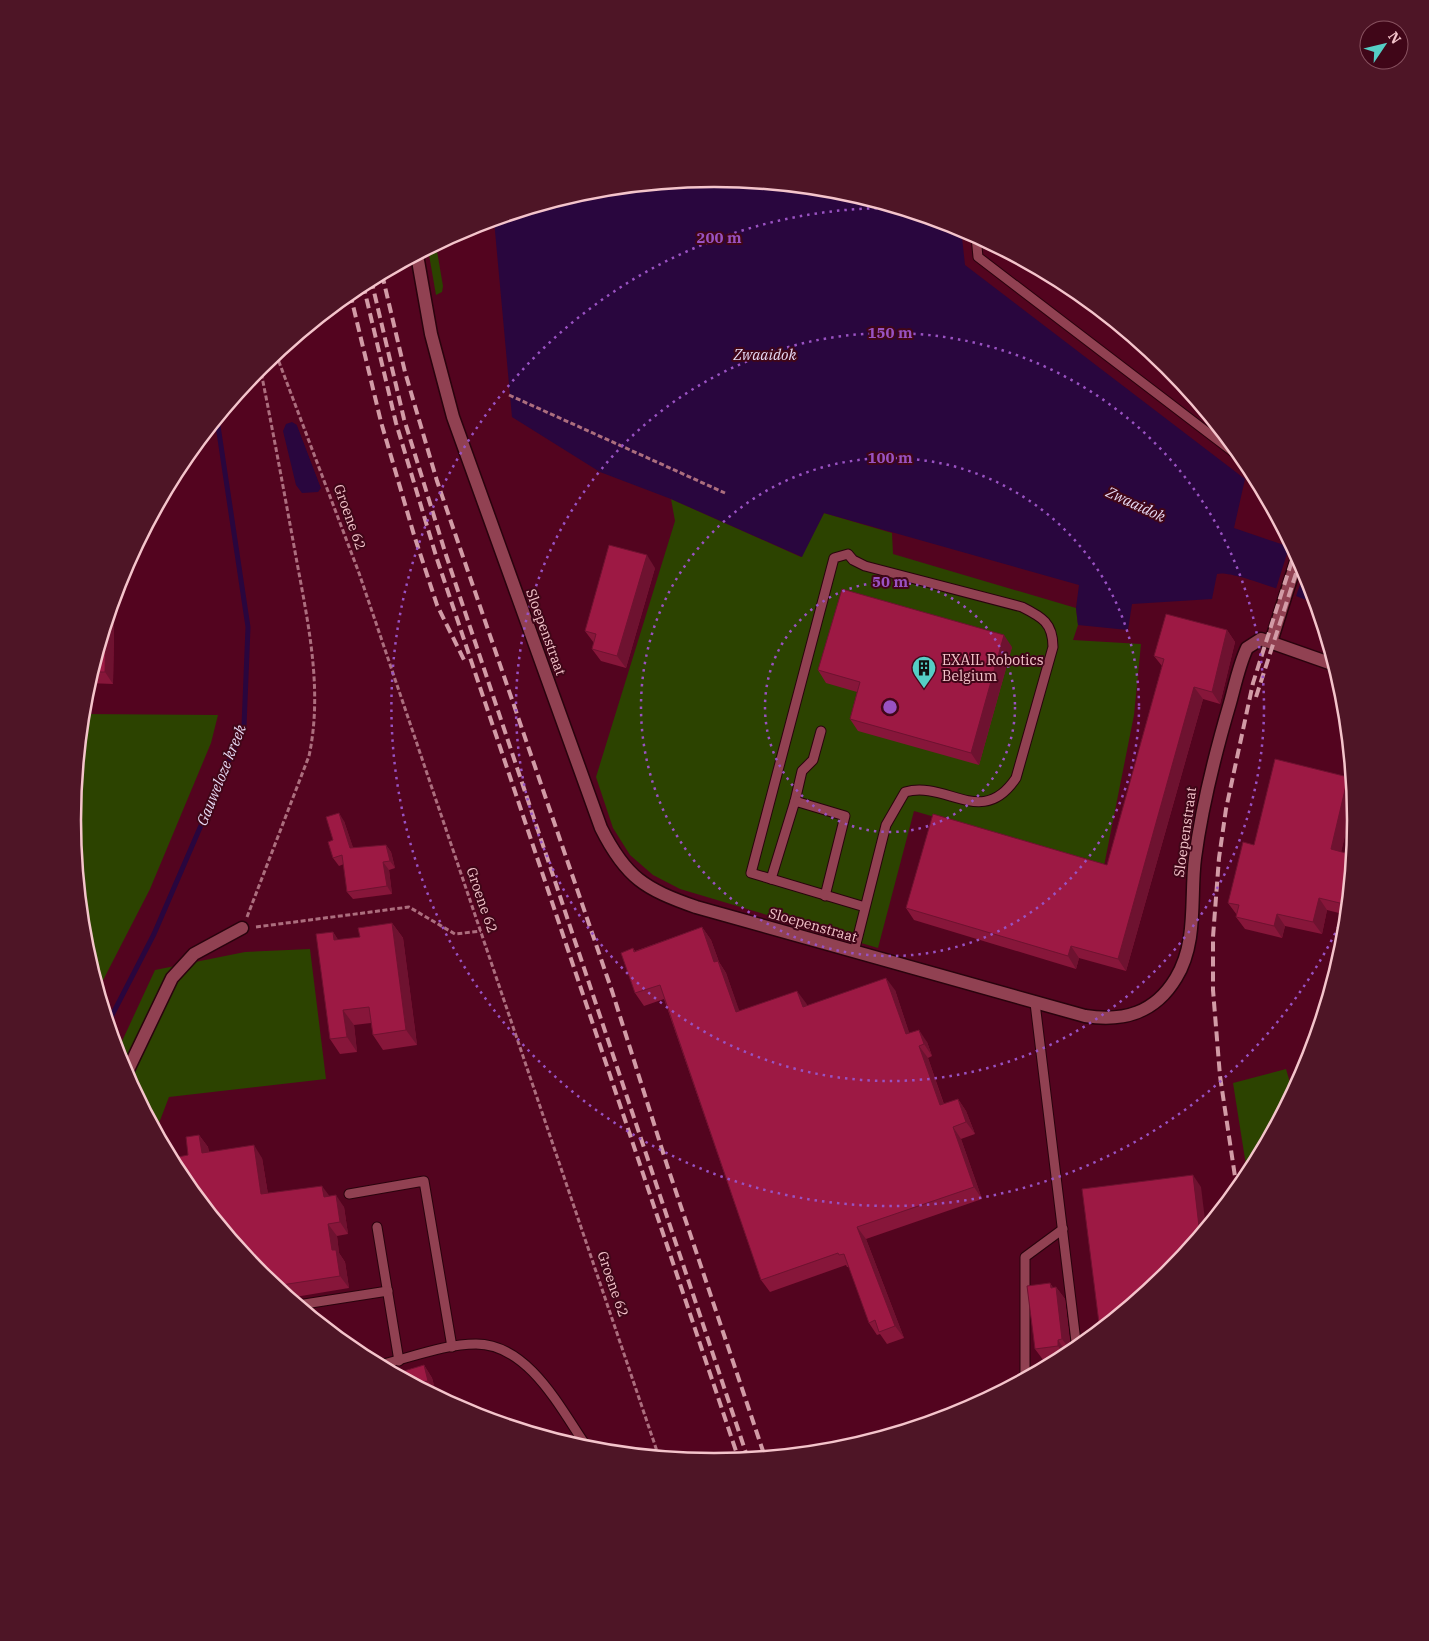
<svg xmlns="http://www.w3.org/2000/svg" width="1429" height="1641" viewBox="0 0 1429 1641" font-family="'IBM Plex Serif',serif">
<rect width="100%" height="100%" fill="#53041f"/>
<g fill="#2c4300">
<polygon points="436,245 443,286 442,292 436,295 428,249"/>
<polygon points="671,499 801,557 824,513 892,533 893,554 1076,608 1078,625 1073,640 1141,644 1134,715 1104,866 914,811 878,948 680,889 653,875 630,855 613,828 596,777 675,521"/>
<polygon points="83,714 218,715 211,743 150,889 98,990 85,945 73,820"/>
<polygon points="310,949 326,1079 169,1097 156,1131 121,1066 117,1052 155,970 245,952"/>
<polygon points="1286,1069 1293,1093 1248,1178 1233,1083"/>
</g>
<g fill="#29063e">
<path d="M715,179L840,191L961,228L965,265L1245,479L1234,528L1293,548L1308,575L1316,604C1299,597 1230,569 1217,574L1212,599L1132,604L1128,630L1078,625L1076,608L1079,585L824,513L802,557L671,499L600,472L512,417L494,220L590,191Z"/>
<polygon points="292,422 297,425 321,488 318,492 302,493 296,485 283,431 286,424"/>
</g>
<g fill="#53041f">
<polygon points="299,424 323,487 321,488 297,425"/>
<polygon points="1290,544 1305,570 1295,599 1275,592"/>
</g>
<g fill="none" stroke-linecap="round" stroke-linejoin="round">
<polyline stroke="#29063e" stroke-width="5" points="108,1023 154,934 244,726 248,627 217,419"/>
<defs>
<g id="lane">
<polyline points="976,236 978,257 1249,464"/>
<polyline points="795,801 802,771 813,760 821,731"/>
<polyline points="771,879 795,801 845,816 825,896"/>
<path d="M854,952L886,825L905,792C947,780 982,829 1016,778L1053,647C1053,623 1042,617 1022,607L865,566L853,560L848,554L834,558L751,873L865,907"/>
<polyline points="1035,1003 1077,1350"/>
<polyline points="349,1194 424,1181 452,1347"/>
<polyline points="377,1227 399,1361"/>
<polyline points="298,1305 388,1291"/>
<path d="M379,1365C410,1358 444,1344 476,1344C530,1344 562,1412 589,1450"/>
<polyline points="1025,1379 1025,1257 1063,1229"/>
</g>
<g id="street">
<polyline points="1271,642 1298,556"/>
<polyline points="126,1074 172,978 194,954 242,928"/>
</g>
<path id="secondary" d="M417,255L431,334L453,417L601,828C626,878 645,889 696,907L1085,1016C1124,1022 1155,1013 1176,978C1198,942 1190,897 1195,858C1202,805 1215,754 1230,703C1235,685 1239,665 1247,648L1261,639L1335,665"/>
</defs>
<use href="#lane" stroke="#29030d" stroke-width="11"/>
<use href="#street" stroke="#29030d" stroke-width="15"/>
<use href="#secondary" stroke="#29030d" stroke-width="15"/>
<g stroke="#ac6e7e" stroke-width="3" stroke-dasharray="5 2.5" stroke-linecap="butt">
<polyline points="276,354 359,573 659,1457"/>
<polyline points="509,395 725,493"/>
<path d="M247,917L309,756C324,686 306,614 294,546C283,486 272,426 260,367"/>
<polyline points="256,927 409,907 455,934 481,931"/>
</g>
<use href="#lane" stroke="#914152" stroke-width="9"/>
<use href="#street" stroke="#914152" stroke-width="12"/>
<use href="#secondary" stroke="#914152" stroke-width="12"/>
<g stroke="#d29ba6" stroke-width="4" stroke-dasharray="10 5" stroke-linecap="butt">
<polyline points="382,274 405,372 437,481 612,991 667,1165 765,1457"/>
<polyline points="371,279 404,419 446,555 748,1459"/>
<polyline points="363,284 396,423 437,559 739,1460"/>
<polyline points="350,293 381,422 414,535 437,605 466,664"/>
<polyline points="1256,697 1300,561"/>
<polyline points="1237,1190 1220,1076 1213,990 1213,937 1219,858 1226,809 1253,683 1295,551"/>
</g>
</g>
<g fill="#87163a">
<polygon points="655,568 626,668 601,661 592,649 594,643 585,631"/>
<polygon points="109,617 114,625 113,684 88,683"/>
<polygon points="1227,630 1235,642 1220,704 1203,699 1126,971 1079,958 1076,969 914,920 906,908 1107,865 1162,666 1154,656"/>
<polygon points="1012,647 979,765 858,731 850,719 857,692 826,683 818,670"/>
<polygon points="1354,797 1341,852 1353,855 1347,915 1327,910 1322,934 1285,926 1282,938 1245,929 1236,917 1237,915 1228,903 1254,845"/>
<polygon points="344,821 353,848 386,845 391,852 395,868 389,870 392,894 353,899 347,892 344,864 339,866 333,858 333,840"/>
<polygon points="392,923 403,938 417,1045 383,1050 373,1035 371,1023 354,1025 357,1052 340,1054 330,1039 333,932 338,940 360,937"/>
<polygon points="702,927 711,940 719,962 726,973 739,1011 806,1003 807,1006 895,990 909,1033 927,1042 932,1056 928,1058 944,1104 958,1099 966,1111 975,1134 961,1139 982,1199 866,1239 904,1338 887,1344 880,1334 877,1335 869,1323 849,1267 847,1267 846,1265 770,1292 761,1280 664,999 644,1006 635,993 633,948 635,951"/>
<polygon points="199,1135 208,1147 209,1152 262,1158 268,1194 330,1196 344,1207 348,1234 337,1236 339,1253 345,1262 349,1288 289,1298 260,1274 188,1155"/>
<polygon points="1050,1283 1053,1288 1056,1287 1065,1299 1071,1351 1066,1352 1067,1357 1063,1359 1044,1361 1035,1349"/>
<polygon points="424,1365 432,1378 436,1393 433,1394 394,1374"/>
</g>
<g fill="#6e1230">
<polygon points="647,555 655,568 626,668 617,656"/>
<polygon points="109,617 114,625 113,684 105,672 106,627"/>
<polygon points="1227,630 1235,642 1220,704 1212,692"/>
<polygon points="1004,635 1012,647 979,765 971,753"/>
<polygon points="1194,687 1203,699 1126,971 1118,959"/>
<polygon points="1348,777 1353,784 1354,797 1339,861 1331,849"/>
<polygon points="339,813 344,821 356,856 350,848"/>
<polygon points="386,845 391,852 395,868 390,861"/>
<polygon points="383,862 389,870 392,894 387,886"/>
<polygon points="1319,898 1327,910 1322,934 1313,922"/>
<polygon points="1277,914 1285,926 1282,938 1274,926"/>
<polygon points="392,923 403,938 417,1045 406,1030"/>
<polygon points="702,927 711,940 719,962 726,973 744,1024 736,1012 714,962"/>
<polygon points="333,932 343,947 334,940"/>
<polygon points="1071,946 1079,958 1076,969 1068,956"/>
<polygon points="886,978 895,990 914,1047 906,1034"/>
<polygon points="797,991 806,1003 811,1019 803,1007"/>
<polygon points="343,1010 354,1025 357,1052 347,1037"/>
<polygon points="919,1030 927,1042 932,1056 924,1044"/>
<polygon points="919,1046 928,1058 948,1117 940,1105"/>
<polygon points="958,1099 966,1111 975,1134 966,1122"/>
<polygon points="953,1127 961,1139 982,1199 974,1187"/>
<polygon points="199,1135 208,1147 210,1165 202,1153"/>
<polygon points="254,1145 262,1158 270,1207 261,1194"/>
<polygon points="1193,1175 1201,1187 1206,1228 1200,1235"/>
<polygon points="322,1186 331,1198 324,1197"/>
<polygon points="336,1195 344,1207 348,1234 340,1222"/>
<polygon points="328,1224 337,1236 339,1253 345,1262 349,1288 340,1276 332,1250"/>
<polygon points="857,1227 866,1239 904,1338 895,1326"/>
<polygon points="1050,1283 1057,1293 1056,1287 1065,1299 1071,1351 1062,1339"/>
<polygon points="1058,1340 1066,1352 1066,1357 1058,1346"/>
<polygon points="424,1365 432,1378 436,1393 428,1381"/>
</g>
<g fill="#9d1944" stroke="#6e1230">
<polygon points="609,545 647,555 617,656 592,649 596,634 585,631"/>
<polygon points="842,589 1004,635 971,753 850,719 860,682 818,670"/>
<polygon points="1166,614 1227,630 1212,692 1194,687 1118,959 1071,946 1068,956 906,908 933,814 1107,865 1164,659 1154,656"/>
<polygon points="106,627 105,672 92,672"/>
<polygon points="1275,759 1348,777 1331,849 1353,855 1348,905 1319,898 1313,922 1277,914 1274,926 1236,917 1239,905 1228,903 1243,842 1254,845"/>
<polygon points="339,813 350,848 386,845 390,861 383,862 387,886 347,892 342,855 333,858 328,842 333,840 326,817"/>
<polygon points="392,923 406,1030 373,1035 369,1007 343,1010 347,1037 330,1039 316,934 333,932 334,940 360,937 358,928"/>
<polygon points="702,927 714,962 718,961 736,1012 797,991 803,1007 886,978 906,1034 919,1030 924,1044 919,1046 940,1105 958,1099 966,1122 953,1127 974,1187 857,1227 895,1326 879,1332 875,1320 869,1323 844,1254 839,1255 838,1253 761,1280 660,985 635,993 621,953 633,948 634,952"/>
<polygon points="199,1135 202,1153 254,1145 261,1194 322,1186 324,1197 336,1195 340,1222 328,1224 332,1250 336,1250 340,1276 275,1286 260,1274 181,1178 178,1157 188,1155 186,1137"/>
<polygon points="1193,1175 1200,1235 1168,1275 1100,1331 1082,1189"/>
<polygon points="1050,1283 1051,1288 1056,1287 1062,1339 1058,1340 1058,1346 1035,1349 1027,1286"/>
<polygon points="424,1365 428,1381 417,1384 418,1386 394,1374"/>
</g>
<g fill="none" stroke="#9952c2" stroke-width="2.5" stroke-dasharray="2.5 5">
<circle cx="890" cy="707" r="125"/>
<circle cx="890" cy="707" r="249"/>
<circle cx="890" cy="707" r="374"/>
<path d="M1348 906A499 499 0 1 1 894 208"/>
</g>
<defs>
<symbol id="building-pin" viewBox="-11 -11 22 30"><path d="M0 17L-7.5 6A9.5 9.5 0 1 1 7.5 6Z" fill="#55cec5" stroke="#400618"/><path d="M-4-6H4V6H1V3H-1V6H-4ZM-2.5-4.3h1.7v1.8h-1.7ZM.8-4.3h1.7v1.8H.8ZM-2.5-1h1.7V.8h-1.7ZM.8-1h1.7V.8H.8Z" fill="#111"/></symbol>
</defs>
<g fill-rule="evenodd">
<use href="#building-pin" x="910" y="654" width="28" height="38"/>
</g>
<g text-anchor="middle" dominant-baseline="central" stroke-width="4" stroke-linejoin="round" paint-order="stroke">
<g font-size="14" fill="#f4c4cb" stroke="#400618">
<text transform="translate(350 517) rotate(70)">Groene 62</text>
<text transform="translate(546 632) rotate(70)">Sloepenstraat</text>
<text transform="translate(1185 832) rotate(-82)">Sloepenstraat</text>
<text transform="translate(482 900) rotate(71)">Groene 62</text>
<text transform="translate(813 925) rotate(16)">Sloepenstraat</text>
<text transform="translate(613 1284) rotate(71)">Groene 62</text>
</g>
<g font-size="14" fill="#f4c4cb" stroke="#400618" text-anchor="start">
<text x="942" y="660">EXAIL Robotics<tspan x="942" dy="16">Belgium</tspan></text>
</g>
<g font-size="15" font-style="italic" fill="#e7daf5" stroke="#400618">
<text x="765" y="354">Zwaaidok</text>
<text transform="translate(1136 504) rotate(25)">Zwaaidok</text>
<text transform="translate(221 775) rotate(-68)">Gauweloze kreek</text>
</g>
</g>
<path d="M0 0H1429V1641H0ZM81 820a633 633 0 1 1 1266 0a633 633 0 1 1-1266 0Z" fill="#4e1526" fill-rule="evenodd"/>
<path fill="none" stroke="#f4c4cb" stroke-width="2.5" d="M81 820a633 633 0 1 1 1266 0a633 633 0 1 1-1266 0Z"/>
<circle cx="890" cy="707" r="8" fill="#9952c2" stroke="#400618" stroke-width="2.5"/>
<g font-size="15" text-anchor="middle" font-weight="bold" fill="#9952c2" stroke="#400618" stroke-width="4" stroke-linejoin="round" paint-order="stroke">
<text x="719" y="243">200 m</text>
<text x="890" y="338">150 m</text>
<text x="890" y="463">100 m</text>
<text x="890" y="587">50 m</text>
</g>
<g transform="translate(1384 45) rotate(55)"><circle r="24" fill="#400618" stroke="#885260"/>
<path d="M0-4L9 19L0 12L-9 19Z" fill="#55cec5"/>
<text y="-8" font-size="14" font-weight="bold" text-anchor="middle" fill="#f4c4cb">N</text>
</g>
</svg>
